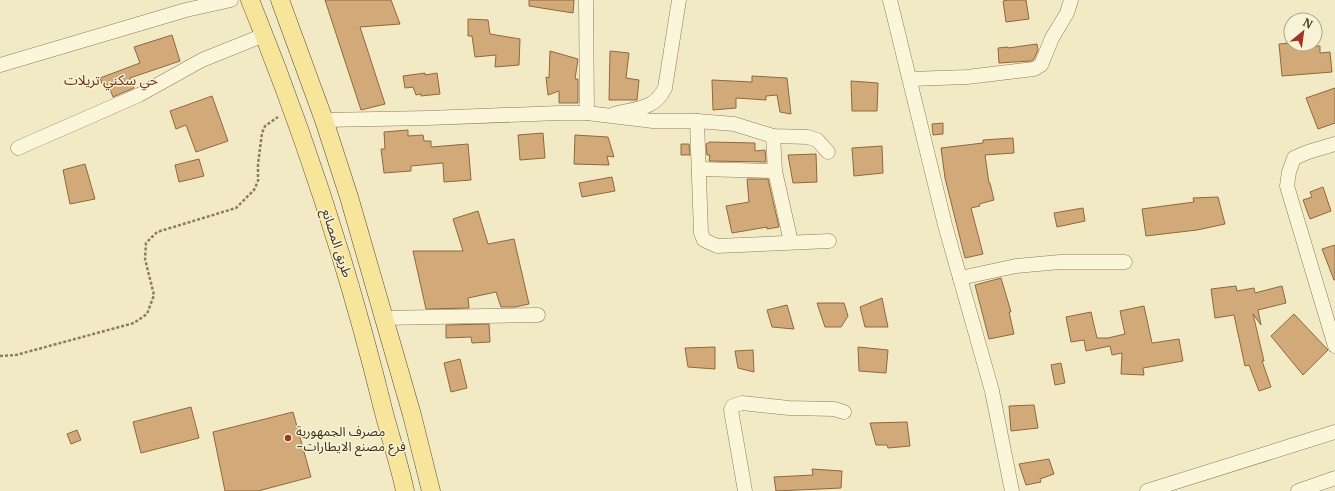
<svg xmlns="http://www.w3.org/2000/svg" width="1335" height="491" viewBox="0 0 1335 491" font-family="Merriweather,'Noto Sans Arabic',serif">
<rect width="100%" height="100%" fill="#f2eac5"/>
<g fill="#d2a979" stroke="#90683d">
<polygon points="325,0 391,0 400,24 360,27 385,104 361,110"/>
<polygon points="529,0 574,0 573,13 529,6"/>
<polygon points="1009,0 1026,0 1029,19 1006,22 1003,1"/>
<polygon points="468,19 488,20 490,34 520,39 519,65 495,67 496,55 475,57 472,36 468,36"/>
<polygon points="172,35 180,61 130,78 134,88 113,97 108,84 103,86 100,78 140,63 134,47"/>
<polygon points="1291,43 1295,44 1295,47 1320,46 1320,53 1330,52 1332,72 1282,76 1279,44"/>
<polygon points="1037,44 1038,50 1034,59 1031,61 999,63 998,48 1008,47 1008,48"/>
<polygon points="550,51 578,59 575,79 578,79 578,103 559,103 559,91 548,95 546,77 549,78"/>
<polygon points="610,51 629,53 626,78 639,80 637,100 609,100"/>
<polygon points="425,73 425,75 437,73 440,94 421,96 421,94 416,95 413,87 405,88 403,76"/>
<polygon points="752,76 787,78 791,114 780,112 777,95 766,96 766,100 736,98 736,108 713,110 712,80 752,82"/>
<polygon points="851,81 878,83 877,111 852,111"/>
<polygon points="1335,88 1335,123 1318,129 1306,98"/>
<polygon points="212,96 228,141 196,152 186,125 176,129 170,111"/>
<polygon points="943,123 943,134 933,135 932,124"/>
<polygon points="408,130 408,136 423,135 424,141 431,141 431,147 468,144 471,180 444,182 443,163 411,166 411,171 384,173 381,149 385,149 384,132"/>
<polygon points="543,133 545,158 520,160 518,135"/>
<polygon points="575,135 608,137 614,157 607,156 609,165 574,164"/>
<polygon points="1013,138 1014,153 985,155 989,183 990,183 994,200 979,204 980,206 971,208 983,254 965,258 945,178 941,148 983,143 983,140"/>
<polygon points="710,142 755,143 755,151 765,150 766,162 709,161 710,155 707,155 706,144"/>
<polygon points="681,144 689,144 690,155 681,155"/>
<polygon points="882,146 883,173 854,176 852,148"/>
<polygon points="816,154 817,182 793,183 788,155"/>
<polygon points="199,159 204,176 179,182 175,165"/>
<polygon points="85,164 95,199 70,204 63,170"/>
<polygon points="612,177 615,191 582,197 579,183"/>
<polygon points="747,179 768,179 779,227 767,229 767,227 732,233 726,206 749,202"/>
<polygon points="1323,187 1331,211 1310,219 1303,200 1312,197 1310,192"/>
<polygon points="1218,197 1225,224 1197,230 1146,236 1142,209 1194,202 1193,198"/>
<polygon points="1083,208 1085,221 1057,227 1054,213"/>
<polygon points="478,211 488,244 514,239 529,304 515,307 501,307 496,292 468,298 469,308 426,309 413,251 463,251 453,219"/>
<polygon points="1335,245 1335,280 1334,280 1322,249"/>
<polygon points="1001,278 1011,312 1009,312 1014,334 989,339 975,285"/>
<polygon points="1236,286 1237,291 1254,288 1255,293 1282,286 1286,303 1258,310 1261,325 1253,314 1264,361 1262,361 1271,387 1259,391 1249,365 1245,366 1234,315 1215,318 1211,289"/>
<polygon points="882,298 888,327 865,327 860,307"/>
<polygon points="817,303 844,303 848,316 841,327 825,327"/>
<polygon points="787,305 794,329 772,327 767,310"/>
<polygon points="1144,306 1152,343 1179,339 1183,361 1143,368 1144,375 1121,374 1122,353 1112,355 1110,346 1086,351 1084,340 1071,342 1066,317 1091,312 1097,338 1108,338 1125,334 1120,311"/>
<polygon points="1294,314 1328,350 1303,375 1271,336"/>
<polygon points="489,324 490,342 472,343 471,337 446,338 446,325"/>
<polygon points="715,347 715,369 688,367 685,348"/>
<polygon points="858,347 888,350 886,373 859,371"/>
<polygon points="753,350 754,372 738,368 735,351"/>
<polygon points="460,359 467,388 451,392 444,363"/>
<polygon points="1061,363 1065,383 1055,385 1051,365"/>
<polygon points="1034,405 1038,428 1011,431 1009,406"/>
<polygon points="191,407 199,438 141,453 133,422"/>
<polygon points="293,412 311,477 258,491 225,491 213,432"/>
<polygon points="907,422 910,446 888,448 887,445 876,445 870,423"/>
<polygon points="77,430 81,440 71,444 67,434"/>
<polygon points="1049,459 1054,474 1040,479 1041,482 1026,485 1019,464"/>
<polygon points="812,469 842,471 841,488 776,491 774,477 813,475"/>
</g>
<g fill="none" stroke-linecap="round" stroke-linejoin="round">
<defs>
<g id="minor">
<polyline points="586,0 587,113"/>
<polyline points="890,0 945,225 992,391 1012,491"/>
<polyline points="0,65 186,10 231,0"/>
<polyline points="910,79 967,77 1034,69 1041,65 1052,38 1067,13 1071,0"/>
<path d="M614,114C637,108 654,110 665,88L679,0"/>
<polyline points="324,120 428,118 559,113 587,113 653,121 697,121 734,124 773,136 808,137 817,140 828,152"/>
<polyline points="697,121 701,233 704,240 717,246 829,241"/>
<polyline points="773,136 775,171 791,242"/>
<polyline points="1335,144 1308,152 1294,158 1289,172 1287,186 1335,346"/>
<polyline points="18,148 139,95 202,60 264,35"/>
<polyline points="699,169 775,171"/>
<polyline points="960,278 1016,266 1060,262 1125,262"/>
<polyline points="384,318 538,315"/>
<polyline points="745,491 731,410 733,406 742,403 789,408 834,409 844,412"/>
<polyline points="1147,491 1335,432"/>
<polyline points="1298,491 1335,478"/>
</g>
<g id="major">
<path d="M250,0C304,133 349,270 383,409C390,436 399,463 405,491"/>
<polyline points="280,0 324,120 349,197 412,415 431,491"/>
</g>
</defs>
<use href="#minor" stroke="#8f7c59" stroke-width="15"/>
<use href="#major" stroke="#5c492e" stroke-width="19"/>
<polyline stroke="#8f7c59" stroke-width="2.5" stroke-dasharray="3 2" stroke-linecap="butt" points="0,356 16,355 134,323 147,314 154,295 145,259 146,243 157,232 236,208 254,190 258,181 258,164 262,133 265,126 278,117"/>
<use href="#minor" stroke="#fbf5da" stroke-width="14"/>
<use href="#major" stroke="#f7e59b" stroke-width="18"/>
</g>
<circle fill="#a23325" stroke="#f8f2d6" stroke-width="1.5" cx="288" cy="438" r="4"/>
<g text-anchor="middle" dominant-baseline="central" stroke-width="3" stroke-linejoin="round" paint-order="stroke">
<g font-size="13" fill="#3e311e" stroke="#f8f2d6">
<text transform="translate(337 243) rotate(72)">طريق المصانع</text>
</g>
<g font-size="13" fill="#3e311e" stroke="#f8f2d6" text-anchor="start">
<text x="296" y="431">مصرف الجمهورية<tspan x="296" dy="15">-فرع مصنع الايطارات</tspan></text>
</g>
<g font-size="14" fill="#6e361a" stroke="#f8f2d6">
<text x="111" y="80">حي سكني تريلات</text>
</g>
</g>
<g transform="translate(1303 32) rotate(29)"><circle r="19" fill="#f8f2d6" stroke="#aea58c"/>
<path d="M0-3L7 15L0 10L-7 15Z" fill="#a23325"/>
<text y="-6" font-size="11" font-weight="bold" text-anchor="middle" fill="#3e311e">N</text>
</g>
</svg>
